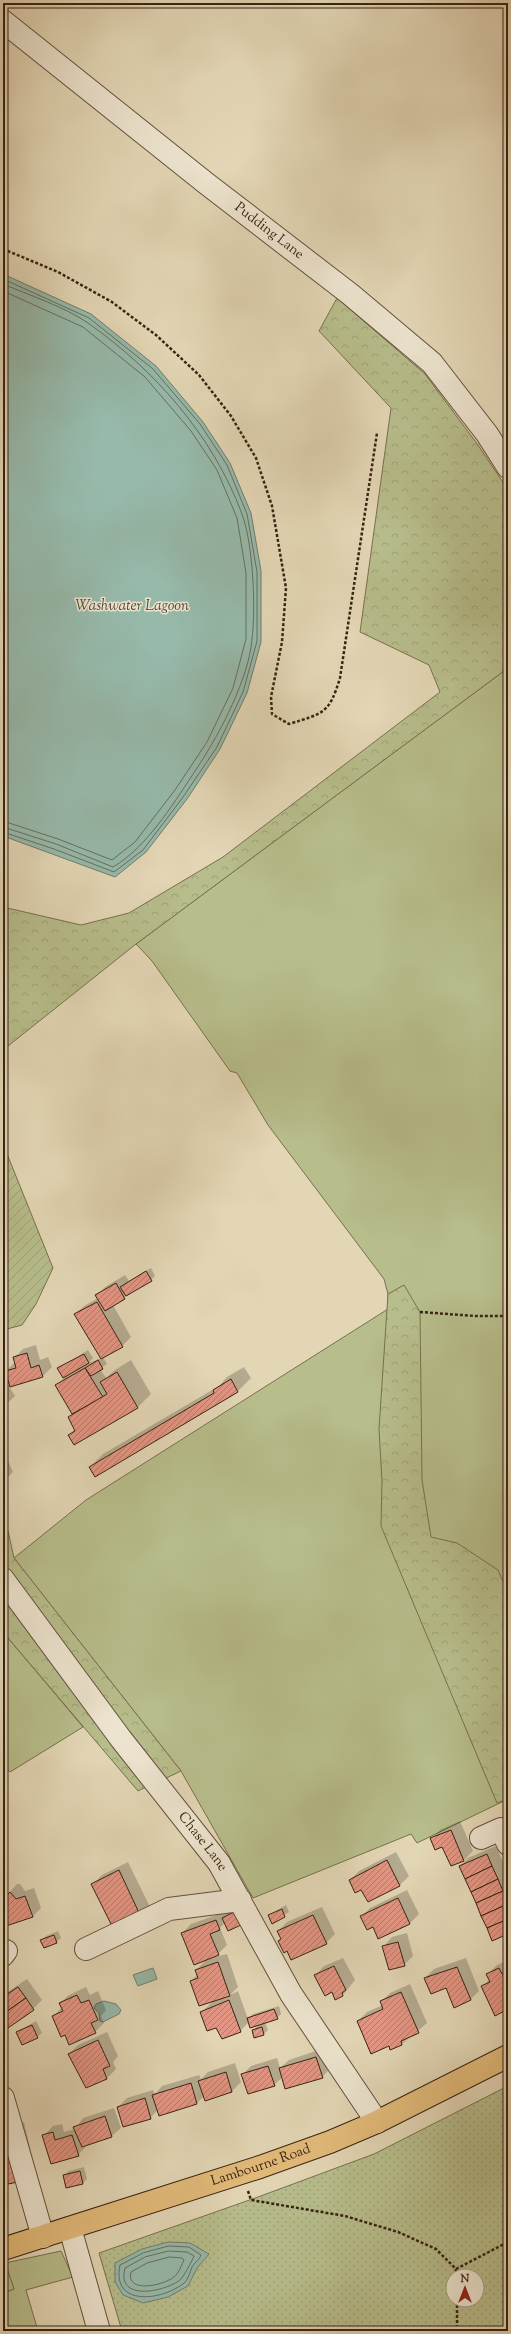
<svg xmlns="http://www.w3.org/2000/svg" width="511" height="2334" viewBox="0 0 511 2334" font-family="'Sorts Mill Goudy',serif">
<defs>
<pattern id="forest-crowns" width="20" height="18" patternUnits="userSpaceOnUse"><rect width="20" height="18" fill="#b7bd8b"/><path d="M2 6a3 3 0 1 1 6 0M12 15a3 3 0 1 1 6 0" fill="none" stroke="#9ea277"/></pattern>
<pattern id="park-dots" width="8" height="8" patternUnits="userSpaceOnUse"><rect width="8" height="8" fill="#b7bd8b"/><path d="M2 2h.1M6 6h.1" fill="none" stroke="#9ea277" stroke-width="1.8" stroke-linecap="round"/></pattern>
<pattern id="garden-furrows" width="10" height="10" patternUnits="userSpaceOnUse"><rect width="10" height="10" fill="#b7bd8b"/><path d="M-1 1l2-2M0 10L10 0M9 11l2-2" fill="none" stroke="#9ea277"/></pattern>
<pattern id="building-hatch" width="6" height="6" patternUnits="userSpaceOnUse"><rect width="6" height="6" fill="#e39684"/><path d="M-1 1l2-2M0 6l6-6M5 7l2-2" fill="none" stroke="#b97a6b"/></pattern>
</defs>
<rect width="100%" height="100%" fill="#e3d6b5"/>
<filter id="stains"><feTurbulence type="fractalNoise" baseFrequency=".005" numOctaves="4"/><feColorMatrix values="0 0 0 0 .2 0 0 0 0 .09 0 0 0 0 .02 0 0 0 .5 -.17"/></filter>
<radialGradient id="worn" r=".72"><stop offset=".6" stop-color="#630" stop-opacity="0"/><stop offset="1" stop-color="#630" stop-opacity=".3"/></radialGradient>
<g fill="#b7bd8b" stroke="#78704f">
<polygon points="508,668 508,1799 417,1843 411,1834 253,1898 181,1771 14,1558 86,1500 388,1309 388,1294 384,1279 268,1125 237,1073 230,1071 152,961 136,944"/>
<polygon points="3,1632 83,1727 10,1772 3,1765"/>
<polygon points="61,2251 73,2277 26,2290 38,2331 3,2331 3,2293 14,2289 5,2263"/>
</g>
<g fill="url(#forest-crowns)" stroke="#78704f">
<polygon points="337,298 425,374 478,445 508,490 508,668 136,944 3,1050 3,907 81,925 129,913 223,857 440,692 429,665 360,632 391,408 319,331"/>
<polygon points="404,1285 420,1312 422,1480 431,1537 457,1543 498,1570 508,1593 508,1799 497,1803 381,1526 382,1481 379,1429 388,1294"/>
<polygon points="3,1524 8,1531 14,1558 181,1771 162,1780 3,1569"/>
<polygon points="3,1590 150,1785 138,1791 3,1632"/>
<polygon points="3,2263 5,2263 14,2289 3,2293"/>
</g>
<path fill="url(#park-dots)" stroke="#78704f" fill-rule="evenodd" d="M508,2086V2331H122L99,2253L258,2197L374,2154ZM453,2276H477V2300H453Z"/>
<polygon fill="url(#garden-furrows)" stroke="#78704f" points="3,1144 53,1268 36,1304 22,1325 3,1330"/>
<g fill="#96b9aa" stroke="#707d6e">
<polygon points="3,274 91,314 156,366 203,422 230,463 251,513 261,571 261,642 247,693 220,749 187,799 146,852 115,877 3,836"/>
<polygon points="153,1968 157,1979 138,1986 133,1975"/>
<polygon points="104,2001 116,2004 121,2010 119,2014 103,2022 100,2021 99,2013 94,2008 96,2004"/>
<polygon points="168,2242 190,2243 209,2254 197,2268 188,2286 168,2297 143,2303 123,2295 115,2282 115,2263 142,2249"/>
</g>
<g fill="#0003">
<polygon points="151,1268 155,1276 151,1280 113,1305 131,1337 122,1346 103,1357 107,1364 100,1369 106,1378 115,1370 131,1360 151,1394 138,1407 75,1444 69,1435 75,1429 69,1417 73,1413 57,1385 64,1378 58,1369 88,1350 93,1358 89,1363 101,1358 75,1314 84,1306 98,1298 97,1296 105,1287 125,1275 129,1281"/>
<polygon points="36,1345 40,1360 48,1357 52,1367 43,1376 6,1371 15,1362 14,1358 23,1349"/>
<polygon points="244,1367 251,1378 238,1391 95,1476 90,1467 103,1454 219,1386 227,1377"/>
<polygon points="3,1377 15,1396 3,1407"/>
<polygon points="3,1449 13,1472 3,1482"/>
<polygon points="460,1821 473,1851 465,1859 496,1846 508,1874 508,1933 460,1866 468,1858 452,1865 443,1845 431,1839 440,1830"/>
<polygon points="396,1852 409,1876 400,1885 368,1901 361,1888 350,1880 359,1871"/>
<polygon points="128,1862 150,1907 141,1916 93,1884 102,1875"/>
<polygon points="17,1884 20,1884 25,1891 34,1888 41,1908 32,1917 3,1926 3,1899 8,1897 8,1894"/>
<polygon points="407,1890 419,1914 410,1923 379,1938 373,1926 361,1917 370,1908"/>
<polygon points="286,1905 289,1912 272,1922 269,1915"/>
<polygon points="322,1907 335,1934 326,1943 282,1938 278,1931 287,1922"/>
<polygon points="239,1908 220,1928 227,1945 218,1954 182,1933 191,1924 225,1912 226,1914"/>
<polygon points="58,1931 61,1938 56,1942 42,1940 46,1936"/>
<polygon points="407,1933 413,1956 404,1965 384,1946 392,1937"/>
<polygon points="227,1954 238,1987 230,1995 238,1991 248,2019 253,2014 279,2006 281,2014 277,2018 265,2022 268,2030 264,2034 253,2031 259,2024 249,2022 240,2031 217,2027 202,2012 213,2001 191,1981 198,1974 196,1970 207,1959"/>
<polygon points="343,1958 355,1980 343,1995 332,1991 316,1975 324,1966"/>
<polygon points="466,1958 479,1991 470,2000 425,1978 434,1969"/>
<polygon points="508,1960 508,2008 482,1987 490,1979 488,1974 497,1965"/>
<polygon points="27,1979 42,2000 33,2009 3,2019 3,1995"/>
<polygon points="410,1984 427,2023 402,2044 389,2045 358,2021 367,2012 383,2005 381,2002 390,1993"/>
<polygon points="86,1987 90,1995 98,1991 106,2010 101,2016 104,2023 95,2032 65,2034 53,2017 62,2007 60,2003 69,1995"/>
<polygon points="36,2021 42,2033 37,2037 17,2032"/>
<polygon points="107,2032 118,2056 113,2062 116,2069 107,2078 86,2087 69,2054 78,2045"/>
<polygon points="325,2048 331,2068 322,2077 283,2077 274,2085 242,2075 251,2066 277,2058 280,2068 289,2060"/>
<polygon points="235,2063 241,2082 232,2091 204,2096 197,2103 158,2110 150,2118 118,2107 127,2098 153,2090 155,2094 162,2086 199,2075 201,2079 208,2072"/>
<polygon points="114,2108 121,2128 112,2136 87,2145 78,2155 44,2135 53,2126 62,2124 64,2132 75,2129 83,2118"/>
<polygon points="24,2122 34,2164 17,2181 3,2184 3,2127"/>
<polygon points="84,2167 87,2179 83,2183 64,2175 69,2171"/>
</g>
<g fill="none" stroke-linecap="round" stroke-linejoin="round">
<g stroke="#676e5e" stroke-width="1">
<polyline points="3,279 89,318 153,369 200,424 227,465 247,514 257,572 257,641 243,692 217,747 183,797 143,850 114,872 54,849 3,832"/>
<path d="M3,284C29,295 65,307 88,323C155,370 213,436 242,514C253,544 256,607 252,639C249,678 220,733 199,765C177,798 148,847 113,867L56,844L3,827"/>
<polyline points="3,291 83,327 145,377 191,431 217,470 237,518 246,573 246,639 233,688 207,742 175,790 135,842 112,860 58,839 3,821"/>
<path d="M169,2246L189,2247L201,2255C200,2259 195,2262 192,2267C190,2272 188,2280 184,2283C162,2301 111,2307 120,2265L143,2253Z"/>
<path d="M169,2251L187,2252L194,2256C193,2259 183,2278 180,2280C164,2292 116,2302 125,2268L145,2257Z"/>
<path d="M170,2257L182,2258L184,2260C182,2264 180,2270 177,2274C169,2285 125,2295 131,2272L147,2263Z"/>
</g>
</g>
<g fill="url(#building-hatch)" stroke="#382313">
<polygon points="146,1271 152,1281 126,1296 120,1287"/>
<polygon points="116,1283 125,1299 105,1311 95,1295"/>
<polygon points="97,1302 123,1347 101,1359 74,1314"/>
<polygon points="27,1353 31,1368 39,1365 43,1377 10,1387 5,1371 16,1368 13,1357"/>
<polygon points="84,1354 89,1363 63,1378 57,1368"/>
<polygon points="98,1360 103,1369 91,1376 85,1368"/>
<polygon points="85,1368 103,1397 72,1414 55,1385"/>
<polygon points="117,1372 138,1408 74,1445 68,1435 75,1431 68,1417 107,1394 100,1382"/>
<polygon points="231,1379 238,1392 95,1477 89,1467 214,1393 213,1390"/>
<polygon points="451,1830 464,1861 451,1866 442,1847 435,1850 430,1838"/>
<polygon points="487,1854 492,1866 465,1879 459,1866"/>
<polygon points="387,1860 400,1886 368,1902 361,1890 355,1893 349,1880"/>
<polygon points="492,1866 498,1879 471,1892 465,1879"/>
<polygon points="119,1870 141,1917 114,1930 91,1884"/>
<polygon points="498,1879 503,1891 476,1903 471,1892"/>
<polygon points="503,1891 508,1904 481,1916 476,1903"/>
<polygon points="10,1892 16,1899 25,1896 33,1917 3,1927 3,1904 8,1902 6,1896"/>
<polygon points="398,1898 410,1924 378,1939 373,1927 367,1930 360,1916"/>
<polygon points="508,1904 508,1919 487,1928 481,1916"/>
<polygon points="282,1909 285,1917 272,1924 268,1915"/>
<polygon points="234,1912 241,1925 228,1931 222,1918"/>
<polygon points="313,1915 327,1944 291,1960 287,1951 284,1953 278,1941 281,1939 277,1931"/>
<polygon points="508,1919 508,1934 492,1941 487,1928"/>
<polygon points="216,1920 220,1930 210,1934 219,1955 194,1965 181,1933"/>
<polygon points="54,1935 57,1943 44,1948 40,1940"/>
<polygon points="398,1942 405,1966 389,1970 382,1946"/>
<polygon points="218,1962 230,1996 199,2006 190,1981 198,1978 195,1970"/>
<polygon points="334,1966 346,1990 342,1993 343,1996 335,2000 332,1992 325,1996 314,1975"/>
<polygon points="457,1967 471,2000 454,2008 446,1988 431,1994 424,1978"/>
<polygon points="499,1968 502,1974 508,1972 508,2009 495,2016 481,1986 490,1982 486,1974"/>
<polygon points="18,1987 26,1998 3,2014 3,1997"/>
<polygon points="401,1992 419,2033 401,2041 402,2045 390,2050 389,2046 371,2054 357,2021 383,2009 380,2001"/>
<polygon points="77,1995 81,2003 89,2000 98,2020 91,2023 96,2033 69,2045 65,2035 61,2037 52,2016 63,2011 59,2003"/>
<polygon points="26,1998 34,2010 8,2028 3,2020 3,2014"/>
<polygon points="229,2000 241,2032 222,2039 216,2028 207,2031 200,2012"/>
<polygon points="274,2009 278,2019 250,2028 247,2018"/>
<polygon points="32,2025 38,2038 22,2045 16,2032"/>
<polygon points="262,2027 264,2035 254,2038 252,2030"/>
<polygon points="98,2040 110,2066 103,2069 107,2079 86,2088 68,2054"/>
<polygon points="316,2057 323,2078 285,2089 279,2068"/>
<polygon points="268,2066 275,2086 248,2094 241,2074"/>
<polygon points="226,2072 232,2092 205,2101 198,2081"/>
<polygon points="191,2083 197,2104 159,2116 152,2095"/>
<polygon points="145,2098 151,2119 123,2127 117,2107"/>
<polygon points="105,2116 112,2137 82,2147 73,2127"/>
<polygon points="53,2132 55,2140 72,2135 79,2156 51,2164 42,2135"/>
<polygon points="7,2138 18,2182 3,2185 3,2139"/>
<polygon points="80,2171 83,2184 66,2188 63,2175"/>
</g>
<g fill="none" stroke-linecap="round" stroke-linejoin="round">
<defs>
<g id="minor">
<path id="s1" d="M3,21L207,184L350,294L432,363L487,434L508,467"/>
<path id="s2" d="M3,1579L121,1739L219,1863L291,1994L377,2122"/>
<polyline points="481,1838 501,1829 508,1844"/>
<polyline points="86,1949 169,1909 240,1900"/>
<polyline points="3,1955 6,1951"/>
<polyline points="3,2098 43,2237"/>
<polyline points="70,2228 99,2331"/>
</g>
<g id="major">
<path id="s3" d="M3,2249L260,2167L330,2142L377,2122L508,2056"/>
</g>
</defs>
<use href="#minor" stroke="#63503c" stroke-width="24"/>
<use href="#major" stroke="#382313" stroke-width="24"/>
<g stroke="#382313" stroke-width="2.5" stroke-dasharray="3 2" stroke-linecap="butt">
<path d="M3,249L58,272L112,302L156,335L199,375L231,416L256,458L272,506L286,588L282,642L271,697L272,714L289,724C324,713 329,714 340,678L377,433"/>
<polyline points="420,1312 475,1316 508,1316"/>
<polyline points="248,2191 251,2200 345,2216 398,2232 436,2249 456,2269 456,2276"/>
<polyline points="456,2269 508,2242"/>
<polyline points="457,2300 457,2331"/>
</g>
<use href="#minor" stroke="#ede4cf" stroke-width="22"/>
<use href="#major" stroke="#e2bb7a" stroke-width="22"/>
</g>
<g text-anchor="middle" dominant-baseline="central" stroke-width="3" stroke-linejoin="round" paint-order="stroke">
<g font-size="14" fill="#382313" stroke="#ede4cf">
<text stroke="none"><textPath href="#s1" startOffset="339">Pudding Lane</textPath></text>
<text stroke="none"><textPath href="#s2" startOffset="330">Chase Lane</textPath></text>
<text stroke="none"><textPath href="#s3" startOffset="271">Lambourne Road</textPath></text>
</g>
<g font-size="15" font-style="italic" fill="#504839" stroke="#ede4cf">
<text x="132" y="606">Washwater Lagoon</text>
</g>
</g>
<rect width="511" height="2334" fill="none" stroke="#e3d6b5" stroke-width="16"/>
<rect x="4" y="4" width="503" height="2326" fill="none" stroke="#382313" stroke-width="2"/>
<rect x="8" y="8" width="495" height="2318" fill="none" stroke="#382313"/>
<g transform="translate(465 2288)"><circle r="19" fill="#ede4cf" stroke="#a59784"/>
<path d="M0-3L7 15L0 10L-7 15Z" fill="#8f2418"/>
<text y="-6" font-size="11" font-weight="bold" text-anchor="middle" fill="#382313">N</text>
</g>
<rect width="100%" height="100%" filter="url(#stains)"/>
<rect width="100%" height="100%" fill="url(#worn)"/>
</svg>
